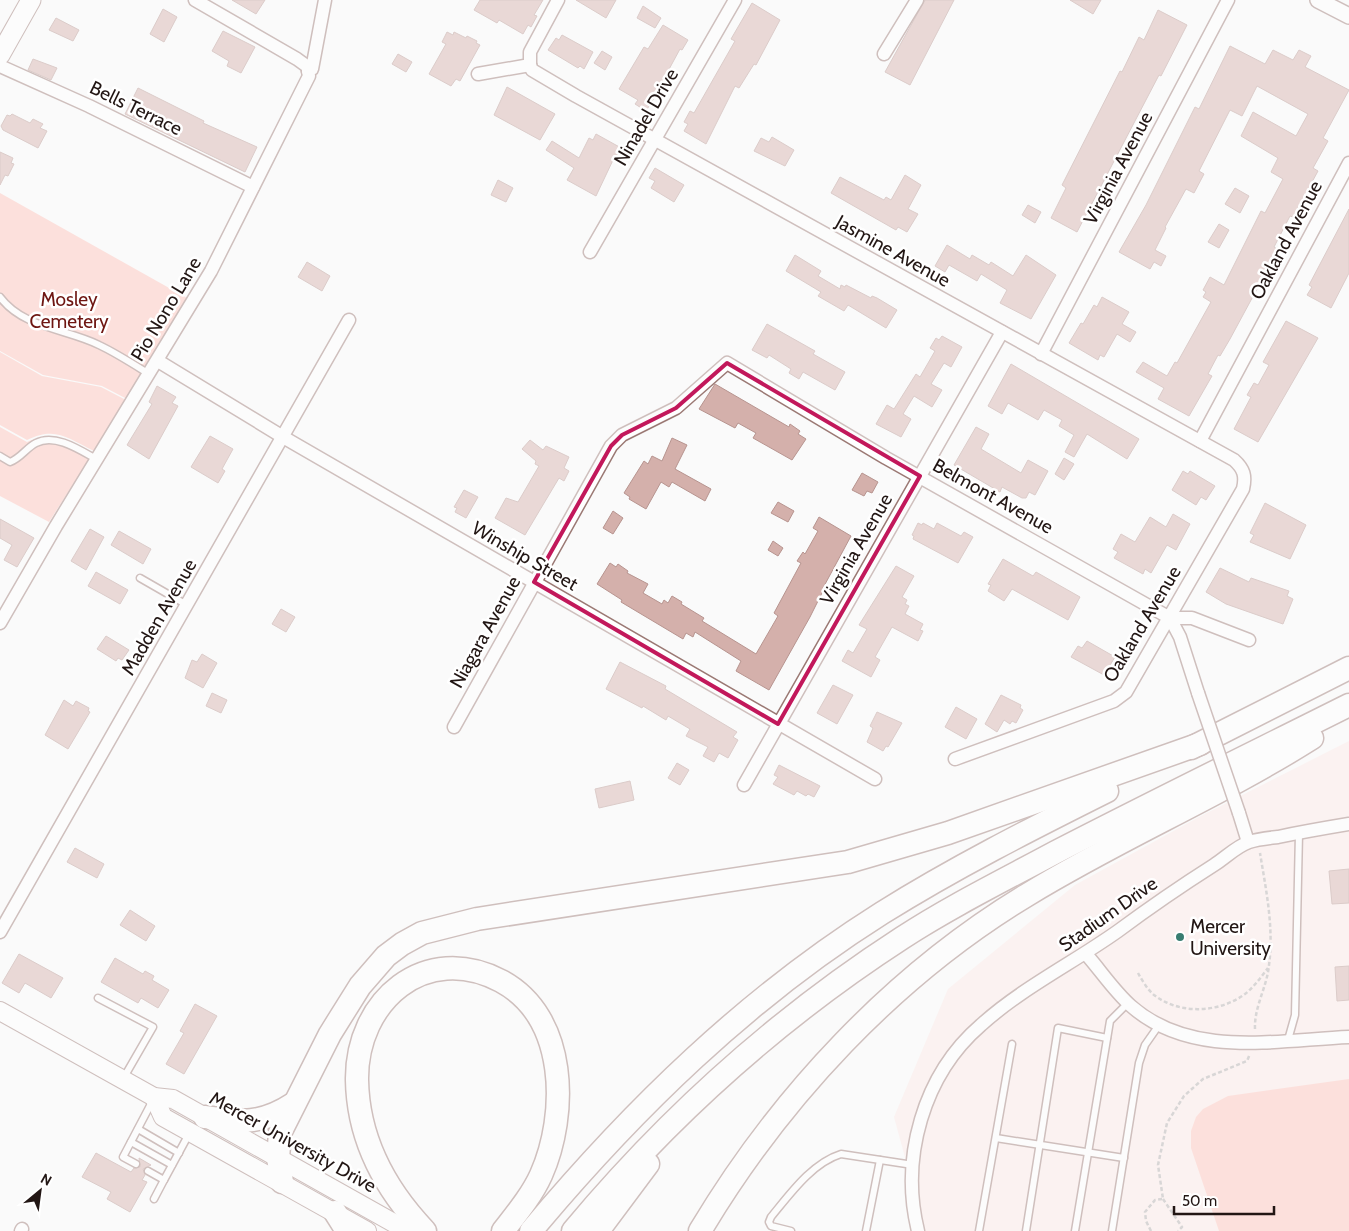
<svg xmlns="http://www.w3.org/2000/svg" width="1349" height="1231" viewBox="0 0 1349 1231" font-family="Cabin,sans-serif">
<rect width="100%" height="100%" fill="#fafafa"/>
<polygon fill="#fce9e6" points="1349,741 1349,1231 925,1231 894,1117 948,989 1075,885 1199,817"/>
<g fill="#ffc2b9">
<polygon points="0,193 187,298 127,399 102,386 43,375 0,351"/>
<path d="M0,352L42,376L101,387L126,400L94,451C67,438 56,426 27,440L0,425Z"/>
<path d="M0,427L27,442C57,430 66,440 93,453L49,522L0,496Z"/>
<polygon points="1349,1079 1349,1231 1219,1231 1191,1148 1191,1131 1196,1117 1203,1109 1228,1096"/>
</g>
<g fill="#d4b0ab" stroke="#b7948f">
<polygon points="232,0 265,0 256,14"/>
<polygon points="480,0 543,0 534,15 537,16 531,27 528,25 523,34 499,20 497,23 474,10"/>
<polygon points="576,0 616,0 606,18"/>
<polygon points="925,0 954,0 910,85 885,72"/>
<polygon points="1070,0 1101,0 1093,14"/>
<polygon points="752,3 780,20 756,65 754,64 739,88 735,86 706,144 684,131 688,124 684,122 690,111 694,113 735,41 731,39"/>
<polygon points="643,6 661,18 655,28 637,18"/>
<polygon points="163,9 177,17 164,42 150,34"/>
<polygon points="1158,10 1187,25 1161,76 1159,75 1077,232 1051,218 1066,188 1062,185 1120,71 1122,72 1139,37 1144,40"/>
<polygon points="56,18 79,30 73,41 49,30"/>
<polygon points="663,25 688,40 682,50 680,49 667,73 669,74 646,111 635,104 638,100 619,89 644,47 648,49"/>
<polygon points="223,31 255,47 241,73 227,66 229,61 212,51"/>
<polygon points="447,32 453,35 454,32 466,38 467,36 477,41 476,43 480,45 460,81 456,79 451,86 429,74 446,44 442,42"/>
<polygon points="562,35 593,52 584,69 580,66 578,68 548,50 556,38 559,40"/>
<polygon points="1230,46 1265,64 1273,50 1293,60 1299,50 1311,56 1305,67 1349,90 1323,138 1328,141 1313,168 1318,171 1293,217 1290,216 1274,247 1277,249 1264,276 1230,339 1220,356 1218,355 1208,374 1212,376 1189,416 1158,399 1164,388 1136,372 1143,362 1167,376 1175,362 1177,363 1211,302 1203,297 1206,292 1203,290 1210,277 1224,285 1261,211 1265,213 1283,179 1271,172 1278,158 1241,136 1253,112 1296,136 1308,114 1257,86 1242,116 1230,110 1199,171 1204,174 1194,193 1186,189 1165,227 1166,228 1155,250 1166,256 1161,266 1154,262 1150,269 1119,252 1146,205 1195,107 1199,109"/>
<polygon points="602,51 612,57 605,70 594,63"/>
<polygon points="398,54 412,62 406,72 392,64"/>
<polygon points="33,59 57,68 51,80 28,70"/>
<polygon points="507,87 555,114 540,140 494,115"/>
<polygon points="138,88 204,121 203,123 257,147 245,172 125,114"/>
<polygon points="12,114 30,123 33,119 43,124 40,128 47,131 38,148 3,130 1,126 7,115 10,116"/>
<polygon points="596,134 623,149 617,160 614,158 596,196 567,180 574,168 546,150 552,141 579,158 589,138 593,140"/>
<polygon points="772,137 794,150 785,166 754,151 761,138 769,142"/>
<polygon points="0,152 13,158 11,163 14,164 8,176 5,175 0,185"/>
<polygon points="655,168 684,185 674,202 651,188 655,181 649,178"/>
<polygon points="905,175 921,185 908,209 918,214 907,232 898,227 896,230 831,193 840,177 884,200 886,197 891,200"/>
<polygon points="498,180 513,188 506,202 491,195"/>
<polygon points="1235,188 1249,196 1240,213 1225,204"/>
<polygon points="1028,205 1041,212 1035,223 1022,215"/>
<polygon points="1349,209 1349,273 1331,308 1307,295 1312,287 1309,285"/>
<polygon points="1219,224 1229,230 1219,248 1208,242"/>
<polygon points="947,245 970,259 972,255 989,265 991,262 1013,276 1026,255 1056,275 1031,319 1000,303 1007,290 981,274 977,281 949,265 945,272 935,266"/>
<polygon points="795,255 821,271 818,276 840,289 841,285 845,287 846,285 871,298 872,296 877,298 897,310 886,328 848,305 844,311 818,296 821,292 786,271"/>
<polygon points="307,262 330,276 322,291 298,277"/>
<polygon points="1102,297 1129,312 1122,324 1136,332 1130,342 1117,334 1104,357 1100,355 1098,360 1069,343 1081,323 1083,324 1094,305 1097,307"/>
<polygon points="1286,321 1318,338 1258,442 1234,429 1251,397 1247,395 1254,383 1258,385 1269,365 1263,362"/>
<polygon points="767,324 815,351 813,354 845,372 835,390 803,372 799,379 789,373 791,369 769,355 767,358 752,350"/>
<polygon points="942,336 962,347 951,367 944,363 931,384 942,390 932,407 914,396 903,414 911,419 901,437 876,424 887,405 894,409 916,374 920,377 935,351 930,348 936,338 939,340"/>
<polygon points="1011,364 1139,439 1127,459 1087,434 1074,457 1065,452 1074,435 1059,426 1062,420 1044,410 1038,420 1008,403 1002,414 988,406"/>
<polygon points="715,384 789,427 790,424 800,431 798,434 806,439 792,460 753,438 756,433 738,423 735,428 699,409"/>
<polygon points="157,386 176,397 172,403 178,406 149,459 127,445 152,404 149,402"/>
<polygon points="976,427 989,434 981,449 1021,473 1028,460 1048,471 1035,495 1029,492 1026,498 1022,498 1002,487 1000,492 954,465"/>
<polygon points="210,436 233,449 222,469 225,471 218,483 191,467"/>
<polygon points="672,438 687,445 675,469 711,489 705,501 672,482 669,487 661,482 646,509 629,499 630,497 624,493 644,461 648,464 652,456 662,461"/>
<polygon points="530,440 543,450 546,446 569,457 564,468 569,471 564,481 559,478 525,535 495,518 506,498 518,502 539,466 535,464 536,461 522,449"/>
<polygon points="1064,458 1074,464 1064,480 1055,474"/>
<polygon points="1183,471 1188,474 1190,471 1215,486 1206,500 1201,497 1196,505 1172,490"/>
<polygon points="862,473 878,482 872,493 867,491 864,496 852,490"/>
<polygon points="464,490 478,497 466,518 455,512 457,508 454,507"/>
<polygon points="778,502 794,511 788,522 771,513"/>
<polygon points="1265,503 1306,525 1290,559 1250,542 1254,535 1250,533"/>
<polygon points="613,511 623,518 613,534 603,528"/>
<polygon points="1173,514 1190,524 1176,550 1167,545 1151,573 1145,569 1143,574 1114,558 1118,552 1113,549 1121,534 1135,542 1150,517 1166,527"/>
<polygon points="819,517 851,536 823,588 824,589 810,617 769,690 736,671 741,661 695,632 693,637 686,633 683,639 621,602 622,600 597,584 610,563 616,567 618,564 628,571 627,573 648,584 643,593 662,604 664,600 668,603 672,596 682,602 681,604 704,618 702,621 756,654 778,616 774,613 801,563 797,561 803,552 805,554 818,531 813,528"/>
<polygon points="0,519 34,538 17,567 4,560 12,545 0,538"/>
<polygon points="918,523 922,525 923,523 934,529 937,523 961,536 964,532 973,537 958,563 913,539 914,536 912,535"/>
<polygon points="90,529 104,537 86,570 71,561"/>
<polygon points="119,531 151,549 143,564 111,545"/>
<polygon points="773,541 783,548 778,556 768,550"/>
<polygon points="1003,559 1033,576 1036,572 1080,597 1068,620 1012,589 1004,601 988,591 991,585 988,584"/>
<polygon points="896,566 914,576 902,597 907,600 905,604 909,606 905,614 923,624 920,630 923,631 918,641 892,627 875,657 880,660 871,677 842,661 848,650 853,653 867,629 859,625"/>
<polygon points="1220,568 1249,582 1251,578 1289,591 1287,596 1293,599 1283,624 1226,604 1206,592"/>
<polygon points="96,572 128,590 120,604 88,586"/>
<polygon points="281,609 295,617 286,632 272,624"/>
<polygon points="106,636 129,650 122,660 118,658 116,661 97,649"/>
<polygon points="1087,641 1115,657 1104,675 1071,657 1078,646 1082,648"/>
<polygon points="202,654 217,663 203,688 185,678 192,660 197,662"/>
<polygon points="620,662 666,686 665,689 737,732 733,737 738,740 728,758 719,753 714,762 703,756 708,747 686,736 690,729 668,716 666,720 643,706 642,708 606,689"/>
<polygon points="833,685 853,695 837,724 817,713"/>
<polygon points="212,693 227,700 221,713 206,706"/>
<polygon points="1001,695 1021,705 1020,708 1023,710 1016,723 1012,721 1010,724 1004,720 997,732 985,724"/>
<polygon points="64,700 73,706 76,701 89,708 88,711 90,712 68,749 45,735"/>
<polygon points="956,707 977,719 966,739 945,727"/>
<polygon points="877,712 902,723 888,747 886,746 883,751 867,742 873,728 870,726"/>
<polygon points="677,763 689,770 680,785 668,778"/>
<polygon points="779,765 820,786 814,797 808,794 806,796 797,791 794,795 773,784 778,777 774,775"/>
<polygon points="630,781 634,800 599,808 595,789"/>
<polygon points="75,848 104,864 97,878 67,862"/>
<polygon points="1349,869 1349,903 1332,904 1329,871"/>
<polygon points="130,910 155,926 146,941 120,925"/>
<polygon points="19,954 63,978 51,998 25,983 19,993 2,983"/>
<polygon points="115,958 143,974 145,971 154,976 152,980 169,990 158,1008 141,998 138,1003 101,982"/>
<polygon points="1349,966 1349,1000 1337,1001 1335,967"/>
<polygon points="195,1004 217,1016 184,1074 166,1064 184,1033 180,1031"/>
<polygon points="96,1153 131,1172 134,1168 140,1167 139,1158 151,1165 143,1169 145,1175 142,1180 147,1182 130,1212 107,1199 111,1192 82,1177"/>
</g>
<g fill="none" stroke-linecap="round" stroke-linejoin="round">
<defs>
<g id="service">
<path d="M0,297C23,328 67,329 99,345C116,353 133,364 149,374"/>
<path d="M0,456L10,462C21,458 26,448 36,443C55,433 80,450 96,459"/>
<polyline points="140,578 187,605"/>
<polyline points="98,998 153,1027 123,1079"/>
<polyline points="1288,1040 1295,1015 1299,833"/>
<polyline points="138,1129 179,1153"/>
<polyline points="996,1138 1124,1158"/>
<polyline points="131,1142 172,1165"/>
<polyline points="136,1164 123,1157 153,1100"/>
<polyline points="148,1171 164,1180 190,1132"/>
<polyline points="154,1199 164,1180"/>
<path d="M791,1231L771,1226L769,1222L771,1217C790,1194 812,1163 841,1154L913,1165"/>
<polyline points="866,1231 880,1160"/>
<polyline points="979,1231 1012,1044"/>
<polyline points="1026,1231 1058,1028 1107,1038"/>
<polyline points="1075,1231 1110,1021 1128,1003"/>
<polyline points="1112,1231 1139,1063 1145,1045 1159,1025"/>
</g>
<g id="minor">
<polyline points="195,0 297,59 308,67 308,71"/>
<polyline points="884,54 917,0"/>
<path d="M530,65L532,70L576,96L1234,460C1244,469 1246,476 1243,489L1126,692L1114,701L955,759"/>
<polyline points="530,65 530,52 558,0"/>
<polyline points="0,66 89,106 253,187"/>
<polyline points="478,74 530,65"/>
<polyline points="590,252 735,0"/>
<polyline points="1041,354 1228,0"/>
<polyline points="158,361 283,437 875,779"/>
<polyline points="1200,441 1349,163"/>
<polyline points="1170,618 1180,637 1198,693"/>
<polyline points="0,623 56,526 211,271 309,76 308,71 312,69 325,0"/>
<polyline points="454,727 611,446 622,435 676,408 727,363 886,458 1170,618 1192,618 1249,640"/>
<polyline points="744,785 1002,332"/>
<polyline points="1239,813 1248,842"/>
<polyline points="0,932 349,320"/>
<path d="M1086,954C1101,971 1114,991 1131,1006C1191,1059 1276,1040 1349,1037"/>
<polyline points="21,1231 22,1229"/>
<path d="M918,1231C900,1158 923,1075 981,1025C1022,988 1073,963 1118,931C1149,908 1181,886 1214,865C1225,858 1237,846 1249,842C1258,839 1269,838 1278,837C1302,832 1325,828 1349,824"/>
</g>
<polyline id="tertiary" points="1318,0 1349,16"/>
<g id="secondary">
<polyline points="0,1011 154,1097 173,1099 408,1231"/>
<polyline points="154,1097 163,1117 367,1231"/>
</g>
<polyline id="primary" points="0,55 31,0"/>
<g id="motorway">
<polyline points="1191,748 1349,668"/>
<path d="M205,1117C241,1122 261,1125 293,1104"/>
<polyline points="282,1182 278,1158 280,1133 330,1034 360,986 386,956 402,944 422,933 477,919 848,862 948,833 1200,744"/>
<polyline points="335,1212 347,1231"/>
<path d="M425,1231C385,1189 358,1140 357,1080C356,1001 425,941 501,981C568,1017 568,1114 541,1175C532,1195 517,1213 503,1231"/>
<path d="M531,1231C633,1109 747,998 882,913C954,868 1031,829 1107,791"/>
<path d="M573,1231C668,1117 777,1019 902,938C951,906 1004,880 1056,852C1153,802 1251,754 1349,705"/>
<polyline points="598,1231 648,1164"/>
<path d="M700,1231C780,1097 893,976 1027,895C1120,838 1220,796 1312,738"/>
</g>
</defs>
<use href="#service" stroke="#9b7974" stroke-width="9"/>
<use href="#minor" stroke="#9b7974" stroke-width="15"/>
<use href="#tertiary" stroke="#9b7974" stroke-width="18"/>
<use href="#secondary" stroke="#9b7974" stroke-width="20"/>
<use href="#primary" stroke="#9b7974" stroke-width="21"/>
<use href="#motorway" stroke="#9b7974" stroke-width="25"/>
<g stroke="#afabab" stroke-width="2.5" stroke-dasharray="4 2.5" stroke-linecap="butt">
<path d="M1138,973C1142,980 1147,989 1154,995C1180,1015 1219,1013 1245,994C1254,987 1261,977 1268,968"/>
<path d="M1255,1029C1254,1007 1267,987 1269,965C1274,927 1266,890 1260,853"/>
<polyline points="1163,1199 1182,1227 1178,1231"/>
<polyline points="1151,1231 1146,1221 1145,1212 1155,1200 1163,1199 1158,1165 1167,1123 1184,1096 1203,1079 1247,1061 1250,1054"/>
</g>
<use href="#service" stroke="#fff" stroke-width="6"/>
<use href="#minor" stroke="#fff" stroke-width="12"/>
<use href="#tertiary" stroke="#fff" stroke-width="15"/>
<use href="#secondary" stroke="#fff" stroke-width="18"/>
<use href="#primary" stroke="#fff" stroke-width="19"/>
<use href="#motorway" stroke="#fff" stroke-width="22"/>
<defs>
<polyline id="minor-bridge" points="1198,693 1239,813"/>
</defs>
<use href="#minor-bridge" stroke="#9b7974" stroke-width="15" stroke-linecap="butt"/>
<use href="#minor-bridge" stroke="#fff" stroke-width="12"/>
</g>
<path d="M0 0H1349V1231H0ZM727,363L920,476L778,724L534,582L611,446L622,435L676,408Z" fill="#fafafa" fill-opacity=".55" fill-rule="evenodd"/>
<path fill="none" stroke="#c2185b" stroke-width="4" stroke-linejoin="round" d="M727,363L920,476L778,724L534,582L611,446L622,435L676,408Z"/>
<circle fill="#387d71" stroke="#fff" stroke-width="2" cx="1180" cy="937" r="5"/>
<g text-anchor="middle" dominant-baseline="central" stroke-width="5" stroke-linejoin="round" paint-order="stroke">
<g font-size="19" fill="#221614" stroke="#fff">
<text transform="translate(136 108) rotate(26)">Bells Terrace</text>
<text transform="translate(646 117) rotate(-60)">Ninadel Drive</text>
<text transform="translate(1118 168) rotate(-62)">Virginia Avenue</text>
<text transform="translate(1286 240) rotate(-62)">Oakland Avenue</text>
<text transform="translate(893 251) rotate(29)">Jasmine Avenue</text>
<text transform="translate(166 309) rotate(-59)">Pio Nono Lane</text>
<text transform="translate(993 496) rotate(29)">Belmont Avenue</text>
<text transform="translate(856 549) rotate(-60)">Virginia Avenue</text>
<text transform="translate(525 556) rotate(30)">Winship Street</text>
<text transform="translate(159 617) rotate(-60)">Madden Avenue</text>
<text transform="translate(1142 624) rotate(-59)">Oakland Avenue</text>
<text transform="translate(485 632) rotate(-61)">Niagara Avenue</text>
<text transform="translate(1108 914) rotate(-35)">Stadium Drive</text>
<text transform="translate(293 1142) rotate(29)">Mercer University Drive</text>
</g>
<g font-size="19" fill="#6e1612" stroke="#fff">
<text x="69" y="299">Mosley<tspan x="69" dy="22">Cemetery</tspan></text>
</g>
<g font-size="19" fill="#221614" stroke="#fff" text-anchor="start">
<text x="1190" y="926">Mercer<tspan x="1190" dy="22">University</tspan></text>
</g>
</g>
<g transform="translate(40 1191) rotate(29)" stroke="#ffffff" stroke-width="4" paint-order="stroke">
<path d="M0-4L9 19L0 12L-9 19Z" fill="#221614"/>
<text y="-8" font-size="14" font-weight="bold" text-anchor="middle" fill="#221614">N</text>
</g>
<path d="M1174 1206v8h100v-8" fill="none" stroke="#221614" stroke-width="2.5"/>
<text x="1182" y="1206" font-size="15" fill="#221614" stroke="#ffffff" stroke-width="4" paint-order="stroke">50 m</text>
</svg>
